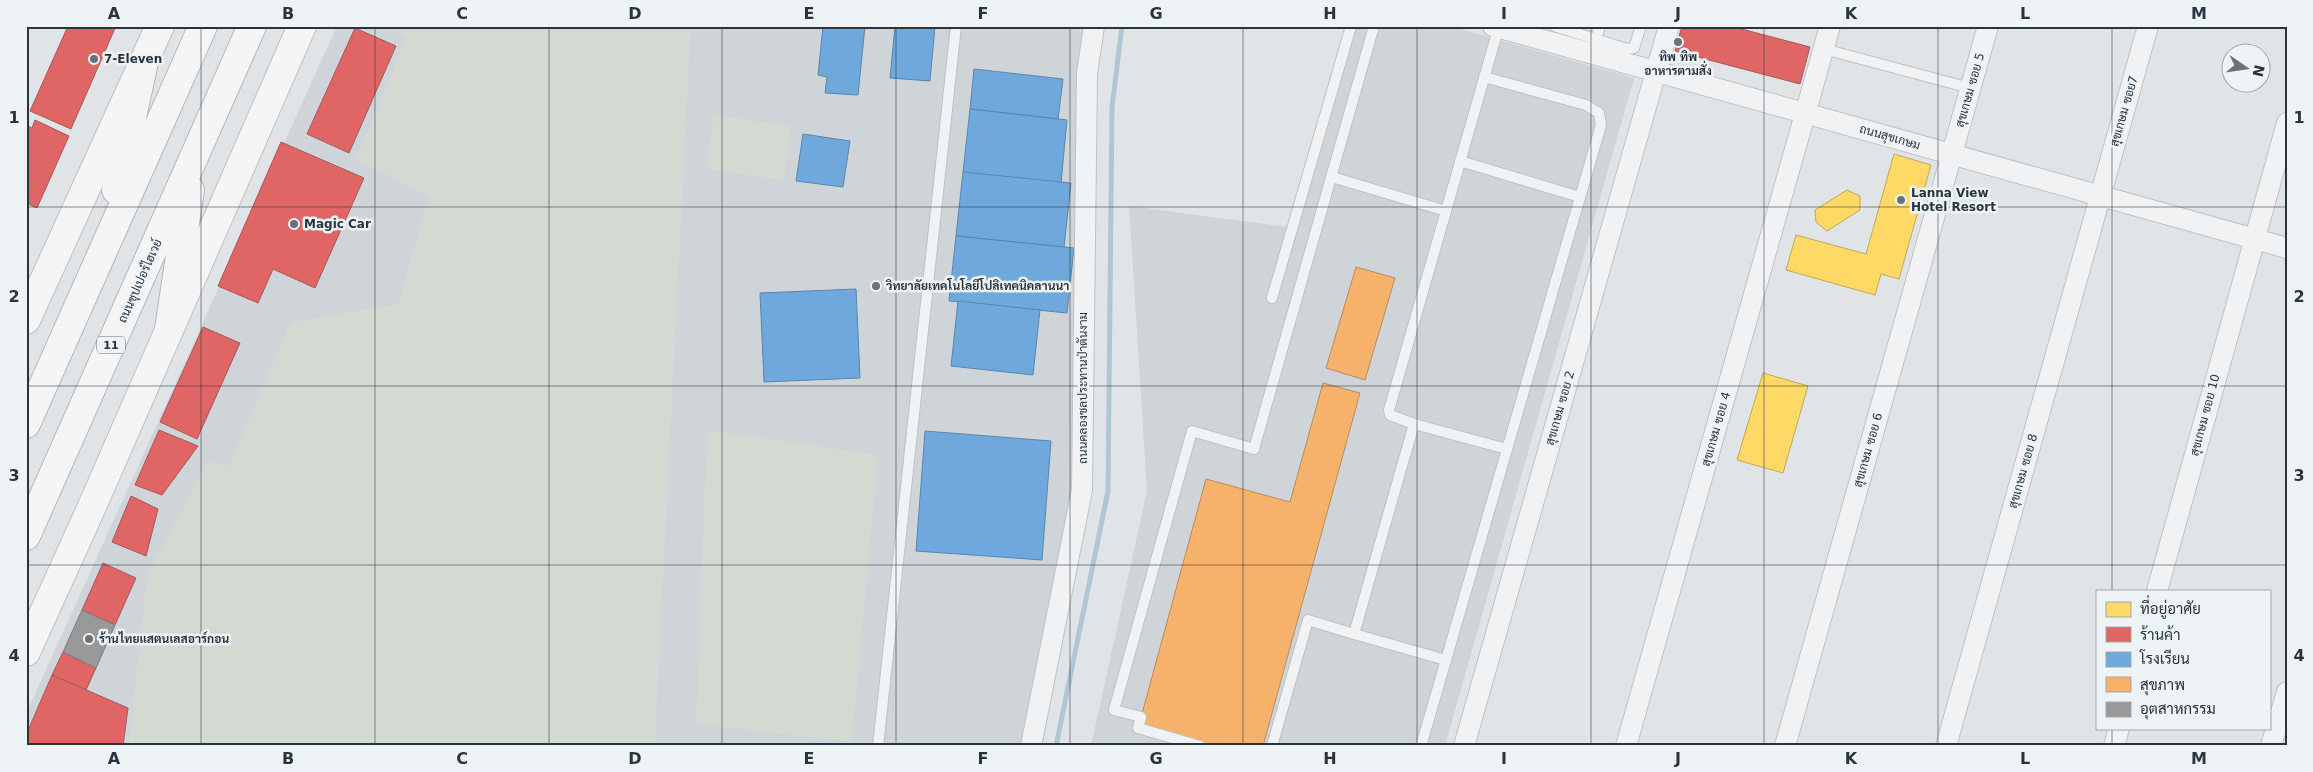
<svg xmlns="http://www.w3.org/2000/svg" width="2313" height="772" viewBox="0 0 2313 772" font-family="'DejaVu Sans',Sarabun,sans-serif">
<rect width="100%" height="100%" fill="#e1e4e6"/>
<g fill="#cfd4d9">
<polygon points="337,26 384,26 407,37 357,159 430,196 399,304 291,323 230,466 148,574 129,746 26,746 26,714"/>
<polygon points="690,26 1083,26 1078,70 1074,503 1020,746 654,746"/>
<polygon points="1345,26 1449,26 1634,78 1445,746 1091,746 1147,491 1129,206 1287,227"/>
</g>
<g fill="#d3dad1">
<polygon points="384,26 690,26 654,746 129,746 148,574 208,462 230,466 291,323 399,304 430,196 357,159 407,37"/>
<polygon points="714,115 791,126 784,180 707,169"/>
<polygon points="707,430 878,455 852,742 696,724"/>
</g>
<g fill="#ffd966" stroke="#bea85a">
<polygon points="1894,154 1931,165 1899,279 1881,274 1875,295 1786,270 1796,235 1866,254"/>
<polygon points="1847,190 1860,196 1860,210 1827,231 1816,222 1815,210"/>
<polygon points="1763,373 1808,386 1783,473 1737,460"/>
</g>
<g fill="#e06666" stroke="#a9575a">
<polygon points="68,26 116,26 71,129 30,111"/>
<polygon points="1682,26 1730,26 1810,47 1800,84 1675,51"/>
<polygon points="355,28 396,46 349,153 307,134"/>
<polygon points="35,120 69,136 37,208 26,203 26,125 32,128"/>
<polygon points="281,142 364,178 315,288 273,269 258,303 218,286"/>
<polygon points="203,327 240,343 197,439 160,422"/>
<polygon points="159,430 198,446 162,495 135,485"/>
<polygon points="131,496 158,509 146,556 112,542"/>
<polygon points="103,563 136,578 115,625 82,610"/>
<polygon points="63,652 96,668 86,690 52,675"/>
<polygon points="52,675 128,708 123,746 26,746 26,735"/>
</g>
<g fill="#6fa8dc" stroke="#5a86ad">
<polygon points="823,26 865,26 858,95 825,93 827,77 818,75"/>
<polygon points="895,26 935,26 930,81 890,78"/>
<polygon points="974,69 1063,79 1058,119 970,109"/>
<polygon points="970,109 1067,120 1061,183 963,172"/>
<polygon points="803,134 850,141 843,187 796,181"/>
<polygon points="963,172 1071,183 1064,247 956,236"/>
<polygon points="956,236 1074,248 1067,313 949,301"/>
<polygon points="856,289 860,378 764,382 760,293"/>
<polygon points="958,301 1040,310 1033,375 951,366"/>
<polygon points="925,431 1051,441 1042,560 916,551"/>
</g>
<g fill="#f6b26b" stroke="#b88c5e">
<polygon points="1356,267 1395,278 1365,380 1326,368"/>
<polygon points="1323,383 1360,393 1263,746 1188,746 1137,732 1206,479 1290,502"/>
</g>
<polygon fill="#999" stroke="#777b7e" points="82,610 115,625 96,668 63,652"/>
<g fill="none" stroke-linecap="round" stroke-linejoin="round">
<polyline stroke="#afc7d2" stroke-width="5" points="1056,746 1108,491 1112,107 1122,26"/>
<defs>
<g id="lane">
<polyline points="1554,26 1627,49 1634,48 1641,26"/>
<polyline points="1596,40 1600,26"/>
<polyline points="1824,49 1970,88"/>
<polyline points="1460,161 1580,197"/>
<polyline points="1332,177 1446,211"/>
<polyline points="1272,298 1351,26"/>
<polyline points="1414,424 1507,449"/>
<polyline points="1446,660 1601,125 1599,113 1586,105 1484,77"/>
<polyline points="878,746 956,26"/>
<polyline points="1200,746 1138,728 1141,717 1114,710 1192,431 1254,449 1374,26"/>
<polyline points="1272,746 1308,620 1354,634"/>
<polyline points="1421,746 1446,660 1354,634 1414,424 1390,415 1389,410 1499,26"/>
</g>
<g id="street">
<polyline points="1493,26 2287,248"/>
<polyline points="2157,591 2287,123"/>
<polyline points="1031,746 1082,490 1087,74 1094,26"/>
<polyline points="1464,746 1669,26"/>
<polyline points="1626,746 1830,26"/>
<polyline points="1785,746 1988,26"/>
<polyline points="1946,746 2148,26"/>
<polyline points="2114,746 2119,728"/>
<polyline points="2271,746 2287,692"/>
</g>
<g id="secondary">
<polyline points="26,320 160,26"/>
<polyline points="26,652 90,511 302,26"/>
</g>
<g id="highway">
<polyline points="116,190 144,62"/>
<polyline points="169,329 190,190"/>
<polyline points="26,424 203,26"/>
<polyline points="26,536 252,26"/>
</g>
</defs>
<use href="#lane" stroke="#bfc2c4" stroke-width="12"/>
<use href="#street" stroke="#bfc2c4" stroke-width="22"/>
<use href="#secondary" stroke="#bfc2c4" stroke-width="30"/>
<use href="#highway" stroke="#b3b7bb" stroke-width="30"/>
<use href="#lane" stroke="#f1f2f3" stroke-width="10"/>
<use href="#street" stroke="#f1f2f3" stroke-width="20"/>
<use href="#secondary" stroke="#f5f5f6" stroke-width="28"/>
<use href="#highway" stroke="#f5f5f6" stroke-width="28"/>
</g>
<path fill="none" stroke="#28353f" stroke-width="1" stroke-opacity="0.55" d="M201,26V746M375,26V746M549,26V746M722,26V746M896,26V746M1070,26V746M1243,26V746M1417,26V746M1591,26V746M1764,26V746M1938,26V746M2112,26V591M26,207H2287M26,386H2287M26,565H2287M2112,728V746"/>
<g fill="#697279" stroke="#eef3f6" stroke-width="2">
<circle cx="1678" cy="42" r="5"/>
<circle cx="94" cy="59" r="5"/>
<circle cx="1901" cy="200" r="5"/>
<circle cx="294" cy="224" r="5"/>
<circle cx="876" cy="286" r="5"/>
<circle cx="89" cy="639" r="5"/>
</g>
<g text-anchor="middle" dominant-baseline="central" stroke-width="5" stroke-linejoin="round" paint-order="stroke">
<rect fill="#eef3f6" stroke="#636e76" stroke-width="1" x="97" y="336.5" width="28" height="17" rx="4"/>
<g font-size="11" font-weight="bold" fill="#28353f">
<text x="111" y="345">11</text>
</g>
<g font-size="12" font-weight="bold" fill="#28353f" stroke="#eef3f6" text-anchor="start">
<text x="1678" y="57" text-anchor="middle">ทิพ ทิพ<tspan x="1678" dy="14">อาหารตามสั่ง</tspan></text>
<text x="104" y="59">7-Eleven</text>
<text x="1911" y="193">Lanna View<tspan x="1911" dy="14">Hotel Resort</tspan></text>
<text x="304" y="224">Magic Car</text>
<text x="886" y="286">วิทยาลัยเทคโนโลยีโปลิเทคนิคลานนา</text>
<text x="99" y="639">ร้านไทยแสตนเลสอาร์กอน</text>
</g>
<g font-size="12" fill="#28353f" stroke="#eef3f6">
<text transform="translate(1970 90) rotate(-74)">สุขเกษม ซอย 5</text>
<text transform="translate(2124 111) rotate(-74)">สุขเกษม ซอย7</text>
<text transform="translate(1890 137) rotate(16)">ถนนสุขเกษม</text>
<text transform="translate(140 281) rotate(-66)">ถนนซุปเปอร์ไฮเวย์</text>
<text transform="translate(1083 388) rotate(-90)">ถนนคลองชลประทานป่าตันงาม</text>
<text transform="translate(1560 408) rotate(-74)">สุขเกษม ซอย 2</text>
<text transform="translate(2205 415) rotate(-75)">สุขเกษม ซอย 10</text>
<text transform="translate(1716 429) rotate(-74)">สุขเกษม ซอย 4</text>
<text transform="translate(1868 450) rotate(-74)">สุขเกษม ซอย 6</text>
<text transform="translate(2023 471) rotate(-74)">สุขเกษม ซอย 8</text>
</g>
</g>
<rect width="2313" height="772" fill="none" stroke="#eef3f6" stroke-width="55"/>
<rect x="2096" y="590" width="175" height="140" fill="#eef3f6" stroke="#9fa7ad"/>
<rect x="2106" y="602" width="25" height="15" fill="#ffd966" stroke="#9fa7ad"/>
<text x="2140" y="614" font-size="15" fill="#28353f">ที่อยู่อาศัย</text>
<rect x="2106" y="627" width="25" height="15" fill="#e06666" stroke="#9fa7ad"/>
<text x="2140" y="640" font-size="15" fill="#28353f">ร้านค้า</text>
<rect x="2106" y="652" width="25" height="15" fill="#6fa8dc" stroke="#9fa7ad"/>
<text x="2140" y="664" font-size="15" fill="#28353f">โรงเรียน</text>
<rect x="2106" y="677" width="25" height="15" fill="#f6b26b" stroke="#9fa7ad"/>
<text x="2140" y="690" font-size="15" fill="#28353f">สุขภาพ</text>
<rect x="2106" y="702" width="25" height="15" fill="#999999" stroke="#9fa7ad"/>
<text x="2140" y="714" font-size="15" fill="#28353f">อุตสาหกรรม</text>
<g transform="translate(2246 68) rotate(103)"><circle r="24" fill="#eef3f6" stroke="#9fa7ad"/>
<path d="M0-4L9 19L0 12L-9 19Z" fill="#697279"/>
<text y="-8" font-size="14" font-weight="bold" text-anchor="middle" fill="#28353f">N</text>
</g>
<rect x="28" y="28" width="2258" height="716" fill="none" stroke="#28353f" stroke-width="2"/>
<g font-size="16" text-anchor="middle" font-weight="bold" fill="#28353f">
<text x="114" y="19">A</text>
<text x="288" y="19">B</text>
<text x="462" y="19">C</text>
<text x="635" y="19">D</text>
<text x="809" y="19">E</text>
<text x="983" y="19">F</text>
<text x="1156" y="19">G</text>
<text x="1330" y="19">H</text>
<text x="1504" y="19">I</text>
<text x="1678" y="19">J</text>
<text x="1851" y="19">K</text>
<text x="2025" y="19">L</text>
<text x="2199" y="19">M</text>
<text x="14" y="123">1</text>
<text x="2299" y="123">1</text>
<text x="14" y="302">2</text>
<text x="2299" y="302">2</text>
<text x="14" y="481">3</text>
<text x="2299" y="481">3</text>
<text x="14" y="661">4</text>
<text x="2299" y="661">4</text>
<text x="114" y="764">A</text>
<text x="288" y="764">B</text>
<text x="462" y="764">C</text>
<text x="635" y="764">D</text>
<text x="809" y="764">E</text>
<text x="983" y="764">F</text>
<text x="1156" y="764">G</text>
<text x="1330" y="764">H</text>
<text x="1504" y="764">I</text>
<text x="1678" y="764">J</text>
<text x="1851" y="764">K</text>
<text x="2025" y="764">L</text>
<text x="2199" y="764">M</text>
</g>
</svg>
